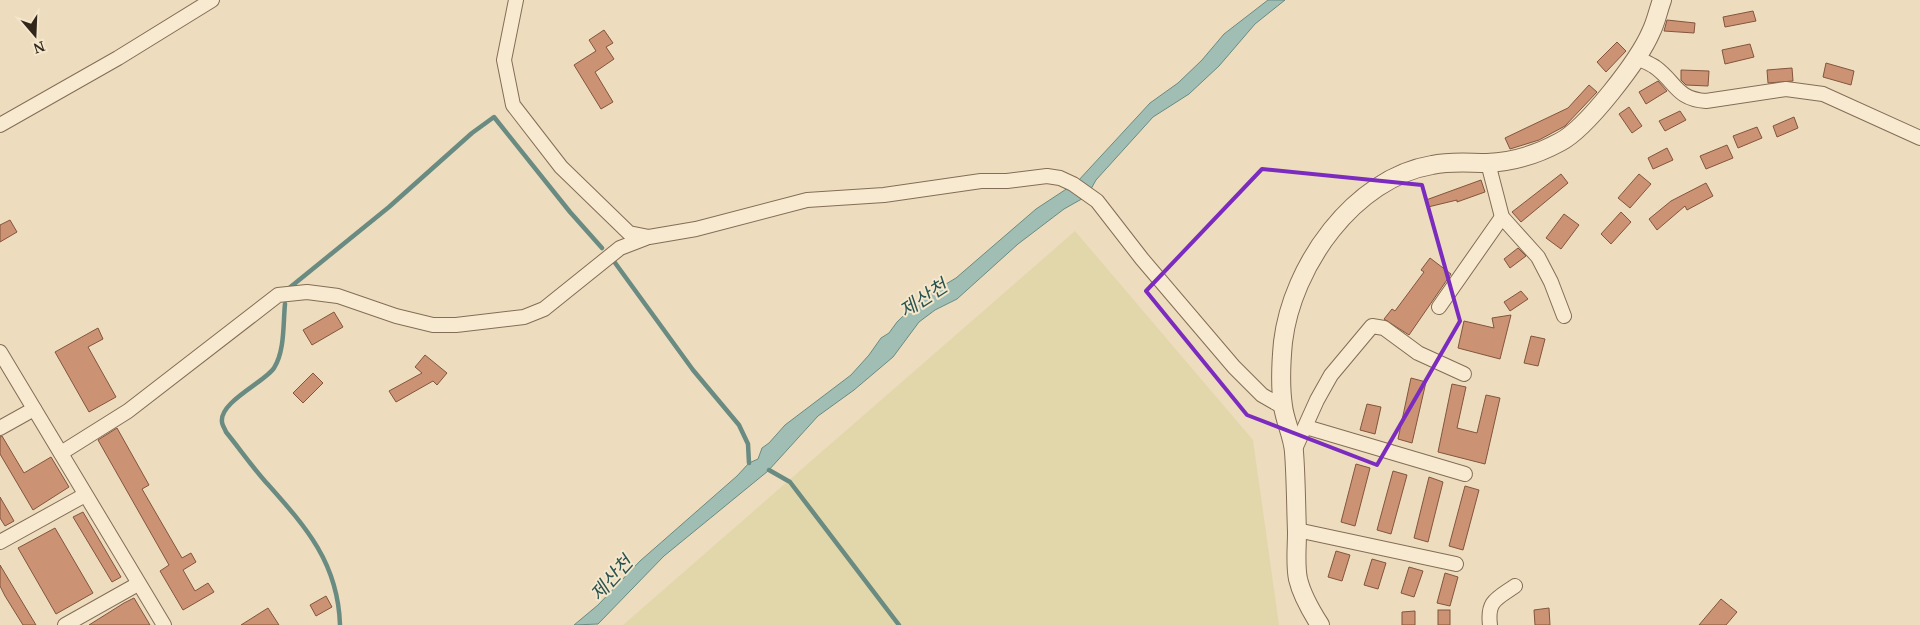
<svg xmlns="http://www.w3.org/2000/svg" width="1920" height="625" viewBox="0 0 1920 625" font-family="'Noto Serif','Noto Sans KR',serif">
<rect width="100%" height="100%" fill="#eddcbd"/>
<polygon fill="#e2d7aa" points="1075,231 1253,440 1279,625 623,625"/>
<polygon fill="#a1beb4" stroke="#698b81" points="1268,0 1285,0 1255,24 1219,66 1189,94 1153,117 1096,180 1087,196 1064,209 1018,244 957,299 935,310 919,322 893,357 854,390 818,416 768,471 664,556 598,624 574,625 598,605 640,561 737,476 749,463 758,459 762,448 769,443 785,425 851,375 869,355 881,338 889,333 897,322 921,299 956,278 1036,209 1077,182 1150,103 1178,83 1202,60 1224,34"/>
<g fill="none" stroke-linecap="round" stroke-linejoin="round">
<g stroke="#698b81" stroke-width="4.5">
<polyline points="613,260 693,370 739,425 748,444 749,463"/>
<polyline points="288,289 389,207 472,133 494,117 570,212 602,248"/>
<path d="M285,304C283,323 285,351 274,368C265,382 219,402 222,422C222,425 225,429 226,432C239,448 251,465 264,480C304,525 338,561 340,625"/>
<polyline points="769,470 790,482 899,625"/>
</g>
</g>
<g fill="#cb9373" stroke="#83553d">
<polygon points="1753,11 1756,21 1725,27 1723,17"/>
<polygon points="1667,20 1695,23 1694,33 1664,31"/>
<polygon points="604,30 613,43 606,47 614,59 595,72 613,102 601,109 574,65 596,51 589,40"/>
<polygon points="1617,42 1626,51 1606,72 1597,62"/>
<polygon points="1750,44 1754,57 1725,64 1722,50"/>
<polygon points="1826,63 1854,71 1851,85 1823,77"/>
<polygon points="1792,68 1793,81 1768,83 1767,70"/>
<polygon points="1681,70 1709,71 1708,86 1686,85 1681,80"/>
<polygon points="1658,81 1667,91 1646,104 1639,92"/>
<polygon points="1589,85 1597,92 1565,126 1539,140 1510,149 1505,138 1568,108"/>
<polygon points="1629,107 1642,126 1632,133 1619,114"/>
<polygon points="1680,111 1686,120 1665,131 1659,121"/>
<polygon points="1794,117 1798,128 1777,137 1773,126"/>
<polygon points="1757,127 1762,138 1738,148 1733,136"/>
<polygon points="1727,145 1733,158 1706,169 1700,156"/>
<polygon points="1667,148 1673,160 1653,169 1648,158"/>
<polygon points="1561,174 1568,183 1521,222 1512,212"/>
<polygon points="1639,174 1651,184 1630,208 1618,198"/>
<polygon points="1481,180 1485,192 1457,202 1457,200 1428,207 1426,200"/>
<polygon points="1706,183 1713,196 1687,210 1685,206 1657,230 1649,219 1671,201"/>
<polygon points="1621,212 1631,222 1611,244 1601,234"/>
<polygon points="1564,214 1579,225 1561,249 1546,238"/>
<polygon points="10,220 17,232 0,242 0,225"/>
<polygon points="1518,248 1526,256 1510,268 1504,259"/>
<polygon points="1430,258 1451,274 1409,335 1384,319 1392,309 1395,311 1424,272 1421,270"/>
<polygon points="1521,291 1528,299 1510,311 1504,302"/>
<polygon points="334,312 343,327 312,345 303,330"/>
<polygon points="1511,315 1500,359 1458,348 1464,321 1494,328 1492,318"/>
<polygon points="98,328 103,339 88,347 116,397 89,412 55,352"/>
<polygon points="1531,336 1545,339 1538,366 1524,363"/>
<polygon points="425,355 447,373 437,385 433,381 396,402 389,391 422,373 415,367"/>
<polygon points="313,373 323,383 303,403 293,393"/>
<polygon points="1411,378 1426,382 1412,443 1398,439"/>
<polygon points="1452,384 1466,387 1457,428 1477,433 1486,395 1500,398 1485,464 1438,452"/>
<polygon points="1367,404 1381,407 1375,434 1360,430"/>
<polygon points="117,428 149,485 142,489 182,558 191,553 196,562 183,570 195,591 208,583 214,592 183,610 160,571 169,565 98,440"/>
<polygon points="2,436 24,473 51,457 69,487 33,510 0,454 0,437"/>
<polygon points="1356,464 1370,468 1355,526 1341,522"/>
<polygon points="1393,471 1407,475 1391,534 1377,530"/>
<polygon points="1429,477 1443,482 1428,542 1414,538"/>
<polygon points="1465,486 1479,490 1463,550 1449,546"/>
<polygon points="0,497 14,521 5,526 0,518"/>
<polygon points="83,512 121,577 112,582 73,517"/>
<polygon points="55,528 93,593 56,614 18,548"/>
<polygon points="1336,551 1350,555 1342,581 1328,577"/>
<polygon points="1372,559 1386,563 1378,589 1364,585"/>
<polygon points="0,565 36,625 23,625 5,596 0,586"/>
<polygon points="1409,567 1423,571 1414,597 1401,593"/>
<polygon points="1445,573 1458,577 1450,606 1437,603"/>
<polygon points="326,596 332,607 316,616 310,605"/>
<polygon points="134,598 150,625 89,625 124,603"/>
<polygon points="1721,599 1737,612 1726,625 1699,625"/>
<polygon points="268,608 279,625 241,625"/>
<polygon points="1549,608 1550,625 1535,625 1534,610"/>
<rect x="1438" y="610" width="12" height="15"/>
<polygon points="1415,611 1415,625 1402,625 1402,612"/>
</g>
<g fill="none" stroke-linecap="round" stroke-linejoin="round">
<defs>
<g id="minor">
<polyline points="516,0 504,60 513,105 561,167 629,233 649,237 696,229 807,200 884,195 981,181 1007,181 1047,176 1060,178 1073,184 1097,201 1142,259 1234,367 1262,395 1283,407"/>
<path d="M1637,58C1643,61 1649,63 1655,67C1676,82 1676,99 1706,101L1786,89L1823,94L1920,138"/>
<polyline points="0,125 118,58 212,0"/>
<polyline points="1488,163 1502,217 1538,257 1551,282 1564,316"/>
<polyline points="1439,307 1502,217"/>
<polyline points="0,352 164,625"/>
<polyline points="1306,427 1465,474"/>
<polyline points="0,428 34,409"/>
<polyline points="1294,451 1317,400 1331,375 1372,326 1384,328 1418,353 1464,374"/>
<polyline points="61,453 128,411 278,295 307,292 338,296 396,316 433,325 456,325 524,317 544,309 620,248 646,238"/>
<polyline points="1297,530 1456,564"/>
<polyline points="0,542 85,495"/>
<polyline points="65,625 138,584"/>
<path d="M1490,625C1487,601 1496,599 1515,586"/>
</g>
<path id="tertiary" d="M1320,625C1311,611 1302,596 1298,579C1295,564 1297,548 1297,532C1296,506 1296,478 1294,452C1293,436 1285,422 1283,406C1280,386 1281,363 1283,342C1292,266 1354,178 1432,165C1451,161 1468,163 1487,163C1512,162 1538,154 1560,142C1587,128 1639,60 1651,32C1656,22 1658,11 1662,0"/>
</defs>
<use href="#minor" stroke="#846d56" stroke-width="16"/>
<use href="#tertiary" stroke="#846d56" stroke-width="20"/>
<use href="#minor" stroke="#f8ead0" stroke-width="14"/>
<use href="#tertiary" stroke="#f8ead0" stroke-width="18"/>
</g>
<path fill="none" stroke="#7b2cbf" stroke-width="4" stroke-linejoin="round" d="M1262,169L1422,185L1460,321L1377,465L1247,415L1146,291Z"/>
<g text-anchor="middle" dominant-baseline="central" stroke-width="4" stroke-linejoin="round" paint-order="stroke">
<g font-size="19" font-style="italic" fill="#2a534f" stroke="#f4e7cc">
<text transform="translate(923 298) rotate(-33)">제산천</text>
<text transform="translate(611 578) rotate(-48)">제산천</text>
</g>
</g>
<g transform="translate(35 35) rotate(161)" stroke="#f4e7cc" stroke-width="4" paint-order="stroke">
<path d="M0-4L9 19L0 12L-9 19Z" fill="#33261b"/>
<text y="-8" font-size="14" font-weight="bold" text-anchor="middle" fill="#33261b">N</text>
</g>
</svg>
